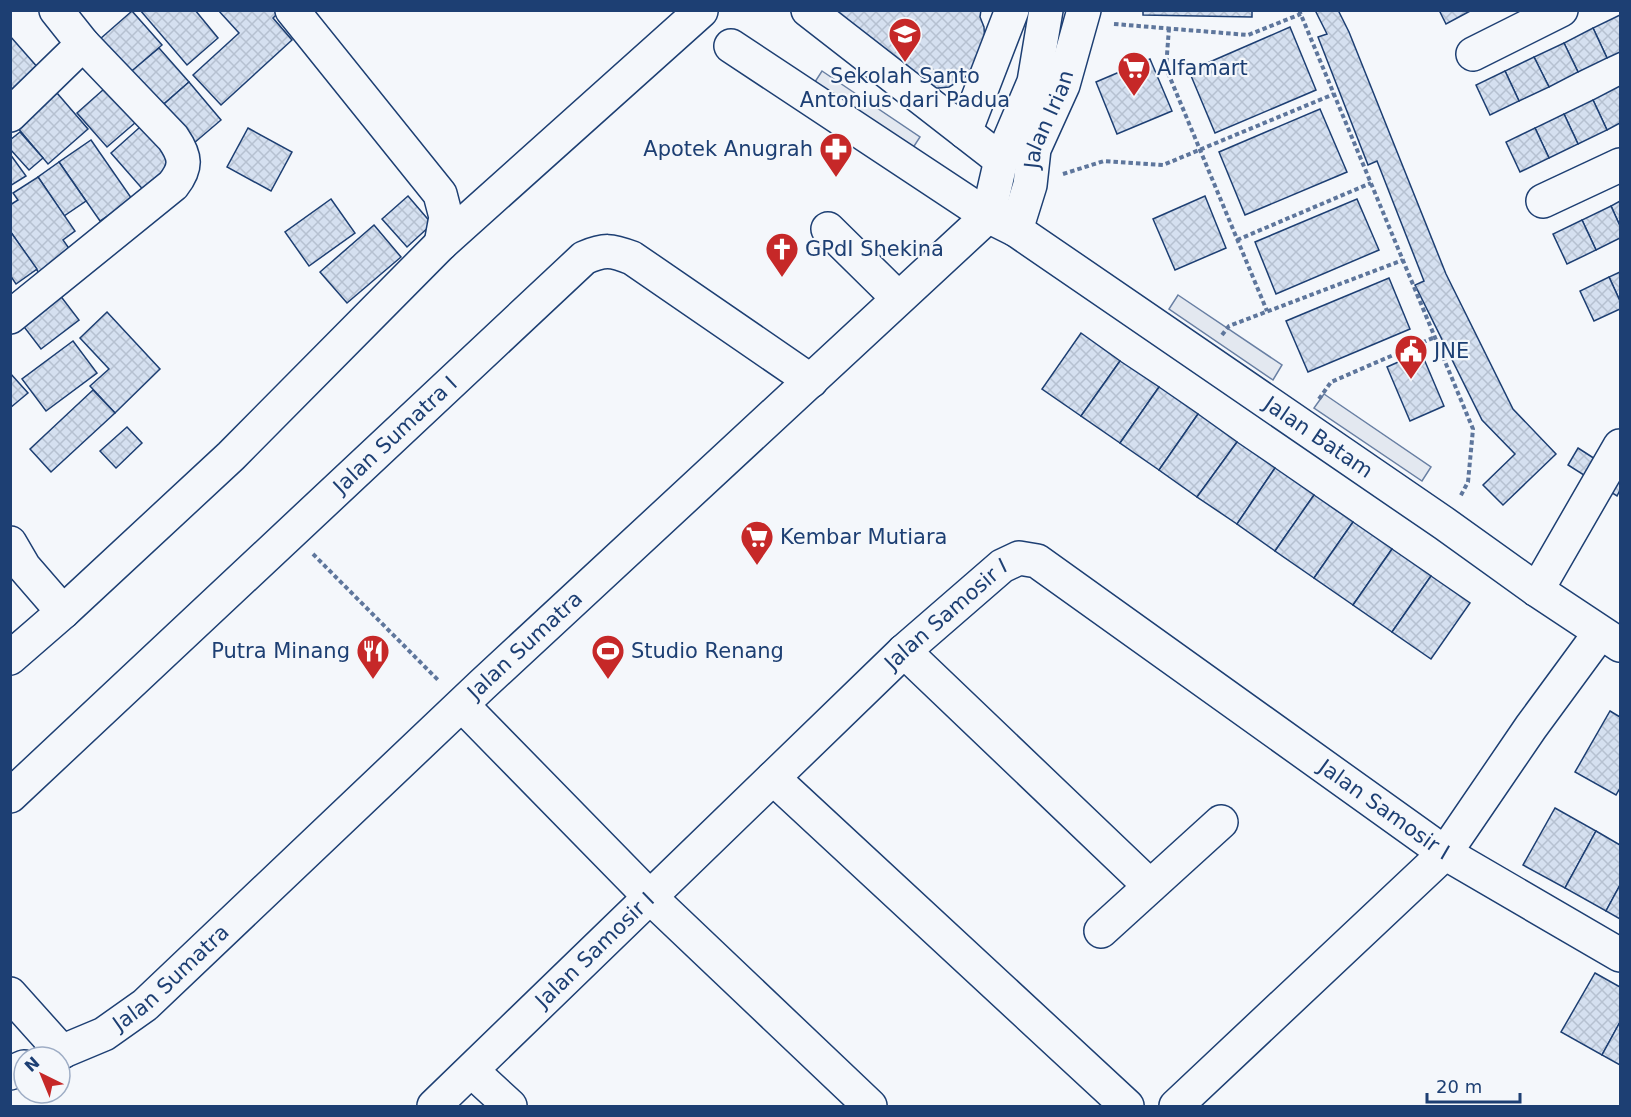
<svg xmlns="http://www.w3.org/2000/svg" width="1631" height="1117" viewBox="0 0 1631 1117" font-family="'DejaVu Sans',sans-serif">
<defs>
<pattern id="building-cross-hatch" width="8" height="8" patternUnits="userSpaceOnUse" patternTransform="scale(1.5)"><rect width="8" height="8" fill="#d5e0f0"/><path d="M0 0l8 8M0 8l8-8" fill="none" stroke="#b6c1d1"/></pattern>
</defs>
<rect width="100%" height="100%" fill="#f4f7fb"/>
<g fill="#e3e8f0" stroke="#687fa3" stroke-width="1.5">
<polygon points="822,71 920,137 909,154 811,88"/>
<polygon points="1178,295 1282,365 1273,380 1169,309"/>
<polygon points="1324,394 1431,467 1422,481 1314,408"/>
</g>
<g fill="url(#building-cross-hatch)" stroke="#1d3f73" stroke-width="1.5">
<polygon points="140,10 195,10 218,38 187,65"/>
<polygon points="218,10 281,10 273,18 292,40 221,105 193,75 239,33"/>
<polygon points="828,10 981,10 980,17 984,27 985,45 978,65 964,78 949,87 928,89"/>
<polygon points="1143,10 1252,10 1252,17 1143,15"/>
<polygon points="1315,10 1338,10 1349,32 1446,274 1513,409 1556,454 1503,505 1483,485 1515,454 1482,420 1415,285 1424,281 1377,161 1368,165 1318,37 1327,34"/>
<polygon points="1439,10 1472,10 1446,24"/>
<polygon points="132,11 162,45 130,73 100,39"/>
<polygon points="1620,15 1620,52 1607,58 1593,28"/>
<polygon points="1290,27 1316,90 1215,133 1189,71"/>
<polygon points="1593,28 1607,58 1578,72 1564,43"/>
<polygon points="10,36 39,69 10,95"/>
<polygon points="1564,43 1578,72 1549,87 1534,57"/>
<polygon points="159,48 189,82 151,115 121,80"/>
<polygon points="1534,57 1549,87 1519,101 1505,71"/>
<polygon points="1150,59 1172,111 1117,134 1096,82"/>
<polygon points="1505,71 1519,101 1490,115 1476,85"/>
<polygon points="113,81 143,116 107,147 77,113"/>
<polygon points="189,82 221,120 187,149 156,111"/>
<polygon points="1620,86 1620,123 1607,130 1593,100"/>
<polygon points="57,93 88,129 48,164 17,127"/>
<polygon points="1593,100 1607,130 1578,144 1564,114"/>
<polygon points="1320,109 1347,172 1245,215 1219,152"/>
<polygon points="1564,114 1578,144 1549,158 1535,128"/>
<polygon points="149,119 180,163 146,193 111,153"/>
<polygon points="248,128 292,152 271,191 227,167"/>
<polygon points="1535,128 1549,158 1520,172 1506,142"/>
<polygon points="20,132 43,158 29,170 10,149 10,140"/>
<polygon points="91,140 132,199 100,221 59,162"/>
<polygon points="10,154 26,176 10,186"/>
<polygon points="59,162 86,201 64,216 38,177"/>
<polygon points="38,177 75,231 63,240 73,254 41,276 10,231 10,205 18,200 13,193"/>
<polygon points="408,196 432,224 407,247 382,219"/>
<polygon points="1205,196 1226,248 1175,270 1153,219"/>
<polygon points="331,199 355,233 309,266 285,232"/>
<polygon points="1357,199 1379,250 1276,294 1255,242"/>
<polygon points="1620,201 1620,226 1611,206"/>
<polygon points="1611,206 1620,226 1620,238 1596,250 1582,220"/>
<polygon points="1582,220 1596,250 1567,264 1553,234"/>
<polygon points="374,225 401,257 347,303 320,272"/>
<polygon points="10,231 37,269 16,284 10,275"/>
<polygon points="1620,272 1620,301 1609,277"/>
<polygon points="1609,277 1620,301 1620,309 1594,321 1580,291"/>
<polygon points="1389,278 1410,329 1308,372 1286,321"/>
<polygon points="56,290 79,320 41,349 18,319"/>
<polygon points="107,312 160,369 115,413 90,386 109,369 80,338"/>
<polygon points="1081,333 1120,361 1081,416 1042,389"/>
<polygon points="73,341 97,373 46,411 22,379"/>
<polygon points="1421,352 1444,406 1410,421 1387,367"/>
<polygon points="1120,361 1159,387 1120,443 1081,416"/>
<polygon points="10,373 28,393 10,408"/>
<polygon points="1159,387 1198,414 1159,470 1120,443"/>
<polygon points="93,390 115,413 51,472 30,449"/>
<polygon points="1198,414 1237,442 1197,497 1159,470"/>
<polygon points="127,427 142,443 116,468 100,451"/>
<polygon points="1237,442 1275,468 1237,524 1197,497"/>
<polygon points="1578,448 1620,475 1620,490 1617,496 1568,465"/>
<polygon points="1275,468 1314,495 1275,551 1237,524"/>
<polygon points="1314,495 1353,522 1314,578 1275,551"/>
<polygon points="1353,522 1392,549 1353,605 1314,578"/>
<polygon points="1392,549 1431,576 1392,632 1353,605"/>
<polygon points="1431,576 1470,603 1431,659 1392,632"/>
<polygon points="1610,711 1620,717 1620,788 1616,795 1575,772"/>
<polygon points="1555,808 1596,831 1565,888 1523,865"/>
<polygon points="1596,831 1620,845 1620,885 1606,911 1565,888"/>
<polygon points="1620,885 1620,919 1606,911"/>
<polygon points="1595,973 1620,987 1620,1022 1602,1055 1561,1032"/>
<polygon points="1620,1022 1620,1065 1602,1055"/>
</g>
<g fill="none" stroke-linecap="round" stroke-linejoin="round">
<defs>
<g id="minor">
<polyline points="292,10 440,194 446,217 441,244"/>
<polyline points="808,10 1001,160"/>
<path id="s1" d="M731,46L988,216L1016,230L1445,524L1537,590L1620,645"/>
<polyline points="1473,54 1561,10"/>
<polyline points="10,115 83,44"/>
<polyline points="965,132 1012,10"/>
<polyline points="1543,201 1620,165"/>
<polyline points="988,216 1001,160 1034,82 1046,10"/>
<polyline points="828,229 898,298"/>
<path id="s2" d="M1016,230L1030,185L1034,149L1063,85L1084,10"/>
<path d="M10,317L173,185C187,167 186,157 173,138L83,44L56,10"/>
<polyline points="10,543 24,567 63,612"/>
<polyline points="1537,590 1620,446"/>
<polyline points="904,651 1150,886"/>
<polyline points="10,658 63,612 231,456 441,244 701,11"/>
<polyline points="462,705 650,897 870,1106"/>
<polyline points="773,778 1127,1106"/>
<path id="s3" d="M10,796L584,258C605,249 611,250 632,258L811,381"/>
<polyline points="1101,931 1221,822"/>
<polyline points="10,994 62,1052"/>
<path id="s4" d="M49,1057L104,1034L145,1005L482,685L988,216"/>
<polyline points="472,1071 510,1106"/>
<polyline points="10,1073 24,1067"/>
<path id="s5" d="M434,1106L904,651L1002,566L1019,558L1037,561L1445,853L1620,955"/>
<polyline points="1176,1106 1445,853 1531,727 1600,633"/>
</g>
</defs>
<use href="#minor" stroke="#1d3f73" stroke-width="36"/>
<g stroke="#5e769c" stroke-width="4" stroke-dasharray="4.5 3" stroke-linecap="butt">
<polyline points="1299,10 1473,429 1468,482 1460,497"/>
<polyline points="1114,24 1248,35 1301,14"/>
<polyline points="1169,28 1166,68 1267,311"/>
<polyline points="1063,174 1104,161 1163,165 1334,94"/>
<polyline points="1237,240 1371,183"/>
<polyline points="1222,335 1229,326 1403,260"/>
<polyline points="1319,399 1331,382 1435,337"/>
<polyline points="313,554 439,681"/>
</g>
<use href="#minor" stroke="#f4f7fb" stroke-width="33"/>
</g>
<defs>
<symbol id="school-pin" viewBox="-11 -11 22 30"><path d="M0 17L-7.5 6A9.5 9.5 0 1 1 7.5 6Z" fill="#c62828" stroke="#f4f7fb"/><path d="M0-5L7-2L0 1L-7-2ZM-4 1L0 2.5L4 1V4Q0 6-4 4Z" fill="#fff"/></symbol>
<symbol id="supermarket-pin" viewBox="-11 -11 22 30"><path d="M0 17L-7.5 6A9.5 9.5 0 1 1 7.5 6Z" fill="#c62828" stroke="#f4f7fb"/><path d="M-6-5.5h2.5l.6 2H6L4.5 2H-2.5L-4.4-4H-6ZM-1.5 3.2a1.3 1.3 0 1 0 .1 0ZM3 3.2a1.3 1.3 0 1 0 .1 0Z" fill="#fff"/></symbol>
<symbol id="pharmacy-pin" viewBox="-11 -11 22 30"><path d="M0 17L-7.5 6A9.5 9.5 0 1 1 7.5 6Z" fill="#c62828" stroke="#f4f7fb"/><path d="M-2-6h4v4h4v4h-4v4h-4v-4h-4v-4h4Z" fill="#fff"/></symbol>
<symbol id="church-pin" viewBox="-11 -11 22 30"><path d="M0 17L-7.5 6A9.5 9.5 0 1 1 7.5 6Z" fill="#c62828" stroke="#f4f7fb"/><path d="M-1.2-6h2.4v3.5h3.3v2.4h-3.3V6h-2.4V-.1h-3.3v-2.4h3.3Z" fill="#fff"/></symbol>
<symbol id="civic-pin" viewBox="-11 -11 22 30"><path d="M0 17L-7.5 6A9.5 9.5 0 1 1 7.5 6Z" fill="#c62828" stroke="#f4f7fb"/><path d="M-.6-6.5H3V-4.5H.6V-3L4-1V1h2V6H-6V1h2V-1L-.6-3ZM-1.2 2.5V6h2.4V2.5Z" fill="#fff"/></symbol>
<symbol id="restaurant-pin" viewBox="-11 -11 22 30"><path d="M0 17L-7.5 6A9.5 9.5 0 1 1 7.5 6Z" fill="#c62828" stroke="#f4f7fb"/><path d="M-5-6h1v4h1v-4h1v4h1v-4h1v5L-1.5 .5V6h-2V.5L-5-1ZM5-6V6H3V1.5H1.5Q1.5-4 5-6Z" fill="#fff"/></symbol>
<symbol id="stadium-pin" viewBox="-11 -11 22 30"><path d="M0 17L-7.5 6A9.5 9.5 0 1 1 7.5 6Z" fill="#c62828" stroke="#f4f7fb"/><path d="M0-5a6.5 5 0 1 0 0 10a6.5 5 0 1 0 0-10ZM-3.5-1.8h7v3.6h-7Z" fill="#fff"/></symbol>
</defs>
<g fill-rule="evenodd">
<use href="#school-pin" x="886" y="15" width="38" height="52"/>
<use href="#supermarket-pin" x="1115" y="49" width="38" height="52"/>
<use href="#pharmacy-pin" x="817" y="130" width="38" height="52"/>
<use href="#church-pin" x="763" y="230" width="38" height="52"/>
<use href="#civic-pin" x="1392" y="332" width="38" height="52"/>
<use href="#supermarket-pin" x="738" y="518" width="38" height="52"/>
<use href="#restaurant-pin" x="354" y="632" width="38" height="52"/>
<use href="#stadium-pin" x="589" y="632" width="38" height="52"/>
</g>
<g text-anchor="middle" dominant-baseline="central" stroke-width="4.5" stroke-linejoin="round" paint-order="stroke">
<g font-size="21" fill="#1d3f73" stroke="#f4f7fb" text-anchor="start">
<text x="1157" y="68">Alfamart</text>
<text x="905" y="76" text-anchor="middle">Sekolah Santo<tspan x="905" dy="24">Antonius dari Padua</tspan></text>
<text x="813" y="149" text-anchor="end">Apotek Anugrah</text>
<text x="805" y="249">GPdI Shekina</text>
<text x="1434" y="351">JNE</text>
<text x="780" y="537">Kembar Mutiara</text>
<text x="350" y="651" text-anchor="end">Putra Minang</text>
<text x="631" y="651">Studio Renang</text>
</g>
<g font-size="21" fill="#1d3f73" stroke="#f4f7fb">
<text stroke="none"><textPath href="#s2" startOffset="116">Jalan Irian</textPath></text>
<text stroke="none"><textPath href="#s3" startOffset="528">Jalan Sumatra I</textPath></text>
<text stroke="none"><textPath href="#s1" startOffset="706">Jalan Batam</textPath></text>
<text stroke="none"><textPath href="#s5" startOffset="710">Jalan Samosir I</textPath></text>
<text stroke="none"><textPath href="#s4" startOffset="633">Jalan Sumatra</textPath></text>
<text stroke="none"><textPath href="#s5" startOffset="1248">Jalan Samosir I</textPath></text>
<text stroke="none"><textPath href="#s5" startOffset="224">Jalan Samosir I</textPath></text>
<text stroke="none"><textPath href="#s4" startOffset="147">Jalan Sumatra</textPath></text>
</g>
</g>
<rect width="1631" height="1117" fill="none" stroke="#1d3f73" stroke-width="24"/>
<g transform="translate(42 1075) rotate(317)"><circle r="28" fill="#f4f7fb" stroke="#9eadc5" stroke-width="1.5"/>
<path d="M0-4.5L10 22L0 15L-10 22Z" fill="#c62828"/>
<text y="-9" font-size="16" font-weight="bold" text-anchor="middle" fill="#1d3f73">N</text>
</g>
<path d="M1427 1093v9h93v-9" fill="none" stroke="#1d3f73" stroke-width="3"/>
<text x="1436" y="1093" font-size="18" fill="#1d3f73" stroke="#f4f7fb" stroke-width="4.5" paint-order="stroke">20 m</text>
</svg>
